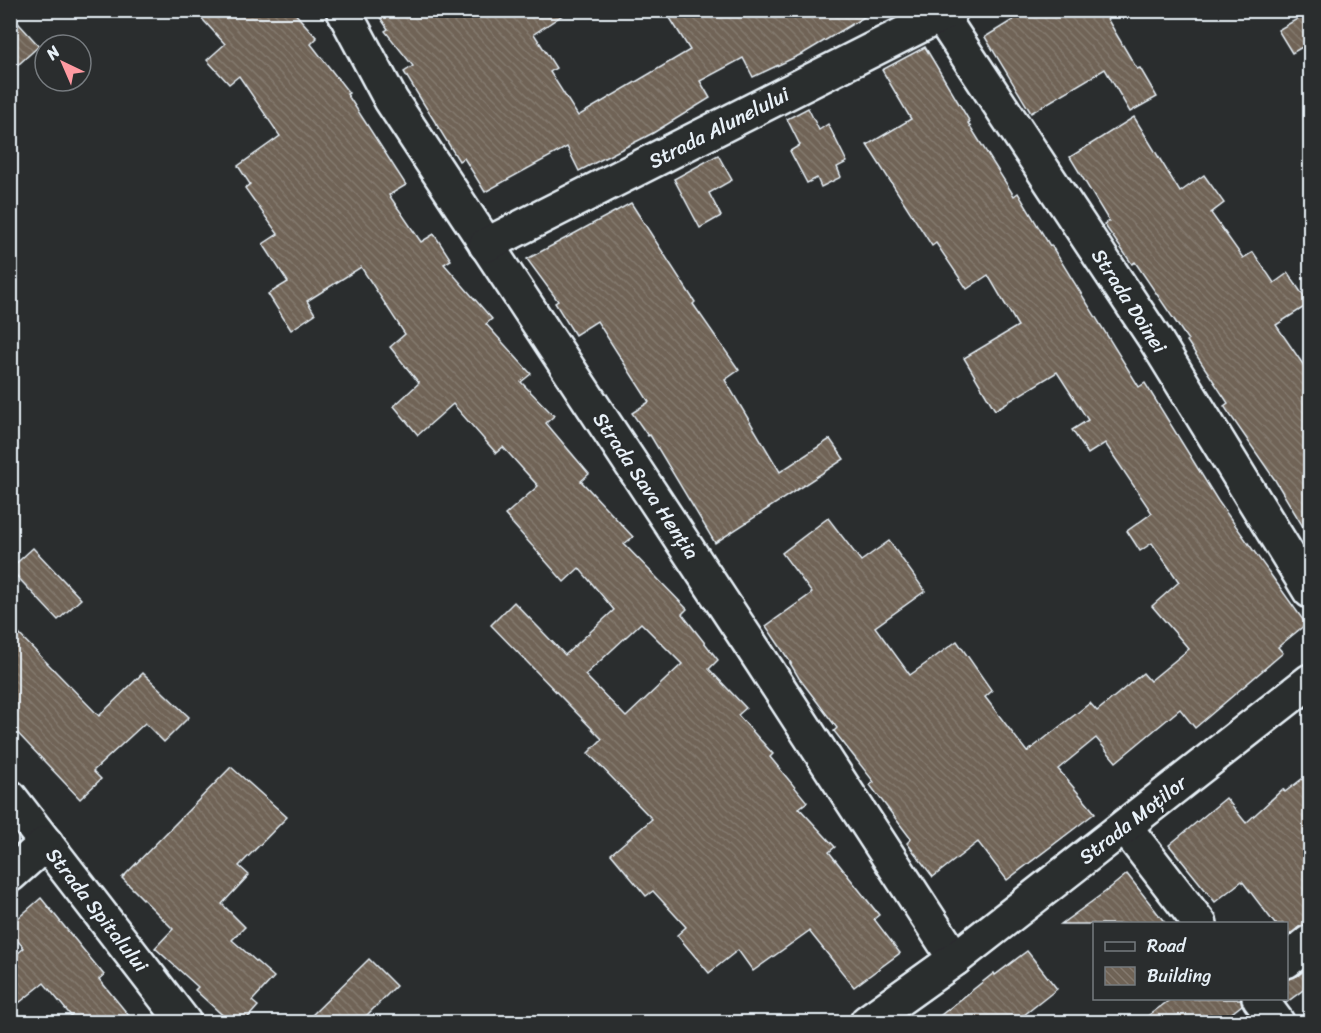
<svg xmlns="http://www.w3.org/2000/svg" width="1321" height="1033" viewBox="0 0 1321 1033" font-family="Sriracha,sans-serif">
<defs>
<pattern id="building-back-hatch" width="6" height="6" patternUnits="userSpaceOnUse" patternTransform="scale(1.5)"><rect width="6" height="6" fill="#6f6356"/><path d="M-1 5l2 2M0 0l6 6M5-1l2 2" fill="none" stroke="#847a6f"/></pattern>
</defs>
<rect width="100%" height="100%" fill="#2a2d2e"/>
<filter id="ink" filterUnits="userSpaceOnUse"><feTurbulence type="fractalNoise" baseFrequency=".0167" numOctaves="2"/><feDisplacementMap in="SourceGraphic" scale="12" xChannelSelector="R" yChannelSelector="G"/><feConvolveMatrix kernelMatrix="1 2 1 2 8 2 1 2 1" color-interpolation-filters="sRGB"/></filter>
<g filter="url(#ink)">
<g fill="url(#building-back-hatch)" stroke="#e8f1f8" stroke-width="1.5" fill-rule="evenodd">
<path d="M194,10H292L317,38L311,44L349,93L347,94L406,185L389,195L421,242L434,234L451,260L444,264L492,319L486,324L531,374L521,382L554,416L546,423L589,474L581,481L633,537L624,544L687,609L682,614L718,660L709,669L746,708L738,715L773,754L770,757L807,802L799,808L835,847L829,852L879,915L874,919L900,953L854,987L809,931L753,971L738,950L709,973L677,935L686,927L653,891L646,896L611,854L652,819L588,753L602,739L491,625L514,602L565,655L614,610L579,568L564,582L505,515L538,486L503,447L496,453L453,404L418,435L394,406L419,383L390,347L405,334L361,267L307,301L315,314L291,330L268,294L288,282L263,244L278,234L245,188L250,184L238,166L280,136L239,76L229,84L207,60L225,44ZM641,623L682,664L626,717L585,675Z"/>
<polygon points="375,10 570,10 534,34 556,68 550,72 578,116 690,50 665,10 876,10 804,53 753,77 743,58 700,81 710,98 653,133 579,171 567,147 485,192 464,158 459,161 404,72 413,66 385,31 388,29"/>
<polygon points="1029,10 1102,10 1137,69 1140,68 1157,97 1130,112 1105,69 1031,113 985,37"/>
<polygon points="1311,11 1311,42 1292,53 1278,30"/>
<polygon points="10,14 39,46 10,72"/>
<polygon points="925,47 970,122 968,123 1014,196 1018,193 1050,246 1051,245 1139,387 1145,383 1218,501 1306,624 1278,647 1283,653 1195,728 1180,709 1116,762 1096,738 1058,769 1095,813 1007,880 978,842 933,877 907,843 911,839 870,785 874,782 834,731 837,728 799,678 790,663 791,663 766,626 812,593 782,553 828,518 861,561 889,541 925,591 875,627 910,675 957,641 992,691 985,697 1027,752 1090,703 1097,711 1143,673 1150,681 1189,649 1152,606 1179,582 1152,543 1140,551 1127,531 1152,513 1105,443 1088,454 1072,430 1088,420 1057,372 995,410 964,358 1018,326 988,275 967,289 936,243 932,246 867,145 911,119 882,70"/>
<polygon points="808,108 819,130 828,124 847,162 837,167 841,177 821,187 817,178 807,183 790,151 800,145 787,119"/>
<polygon points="1134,117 1180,192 1204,175 1224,203 1211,213 1243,258 1253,252 1274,283 1288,273 1309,304 1276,325 1311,376 1311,540 1275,480 1224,406 1228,403 1187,341 1188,340 1135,262 1132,264 1104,224 1109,221 1070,157"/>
<polygon points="718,155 732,180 709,193 721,216 700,228 674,179"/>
<polygon points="631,203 695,302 693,304 739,370 725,380 780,472 830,439 844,459 715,543 650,435 648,436 632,413 649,402 597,321 575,335 555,303 558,301 527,259"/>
<polygon points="33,548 81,599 58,620 10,569"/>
<polygon points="10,625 99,716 143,673 189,717 164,742 145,723 93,771 101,779 80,799 10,725"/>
<polygon points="231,767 287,817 239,866 249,875 222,904 245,927 232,940 274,977 252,1001 258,1006 243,1023 231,1023 195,990 198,987 155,948 173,929 122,878"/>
<polygon points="1311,772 1311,924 1299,927 1287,937 1287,924 1275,924 1242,881 1215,902 1169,845 1226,798 1246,823 1283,789 1285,792"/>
<polygon points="1127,874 1166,924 1061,924 1105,892"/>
<polygon points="41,898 104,975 99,979 135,1023 77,1023 44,983 10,1010 10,960 24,948 10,932 10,925"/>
<polygon points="1027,951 1057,989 1014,1023 931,1023 994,973 995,975"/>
<polygon points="369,959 396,986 359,1023 304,1023"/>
<polygon points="1311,966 1311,984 1287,1002 1287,979 1297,976"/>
<polygon points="1171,999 1241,999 1242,1005 1219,1023 1138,1023"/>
</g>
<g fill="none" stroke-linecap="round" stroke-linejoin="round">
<defs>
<g id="street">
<polyline points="343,10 391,100 762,662 955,959"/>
<polyline points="941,16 1155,339 1310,591"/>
<polyline points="486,245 951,10"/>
<polyline points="10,797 184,1022"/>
<polyline points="1125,827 1200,924"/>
<polyline points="10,875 46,843"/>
<polyline points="1286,961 1310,942"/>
<polyline points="1259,998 1277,1022"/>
<polyline points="867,1022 955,959 1310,681"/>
</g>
</defs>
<use href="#street" stroke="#e8f1f8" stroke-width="38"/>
<use href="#street" stroke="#2a2d2e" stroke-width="33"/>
</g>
</g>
<g text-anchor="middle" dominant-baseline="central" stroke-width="4.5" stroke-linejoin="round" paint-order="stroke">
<g font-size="20" fill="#e8f1f8" stroke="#2a2d2e">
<text transform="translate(719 128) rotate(-27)">Strada Alunelului</text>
<text transform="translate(1129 301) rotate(57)">Strada Doinei</text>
<text transform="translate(646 486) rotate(56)">Strada Sava Henția</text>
<text transform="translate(1133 820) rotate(-38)">Strada Moților</text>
<text transform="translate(97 910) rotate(52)">Strada Spitalului</text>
</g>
</g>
<rect width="1321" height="1033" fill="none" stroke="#2a2d2e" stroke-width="36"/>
<rect x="18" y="18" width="1285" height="997" fill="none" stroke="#e8f1f8" stroke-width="2" filter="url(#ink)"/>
<rect x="1093" y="922" width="195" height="78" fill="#2a2d2e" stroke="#767b7f" stroke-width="1.5"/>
<rect x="1105" y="942" width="30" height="9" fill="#2a2d2e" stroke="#767b7f" stroke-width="1.5"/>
<text x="1147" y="952" font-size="18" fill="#e8f1f8">Road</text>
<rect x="1105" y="967" width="30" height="18" fill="url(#building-back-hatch)" stroke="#767b7f" stroke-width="1.5"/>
<text x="1147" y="982" font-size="18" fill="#e8f1f8">Building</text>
<g transform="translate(63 63) rotate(316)"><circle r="28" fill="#2a2d2e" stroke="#767b7f" stroke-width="1.5"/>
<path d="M0-4.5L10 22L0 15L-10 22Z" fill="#ff9aa2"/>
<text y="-9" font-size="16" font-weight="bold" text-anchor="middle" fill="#e8f1f8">N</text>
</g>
</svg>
